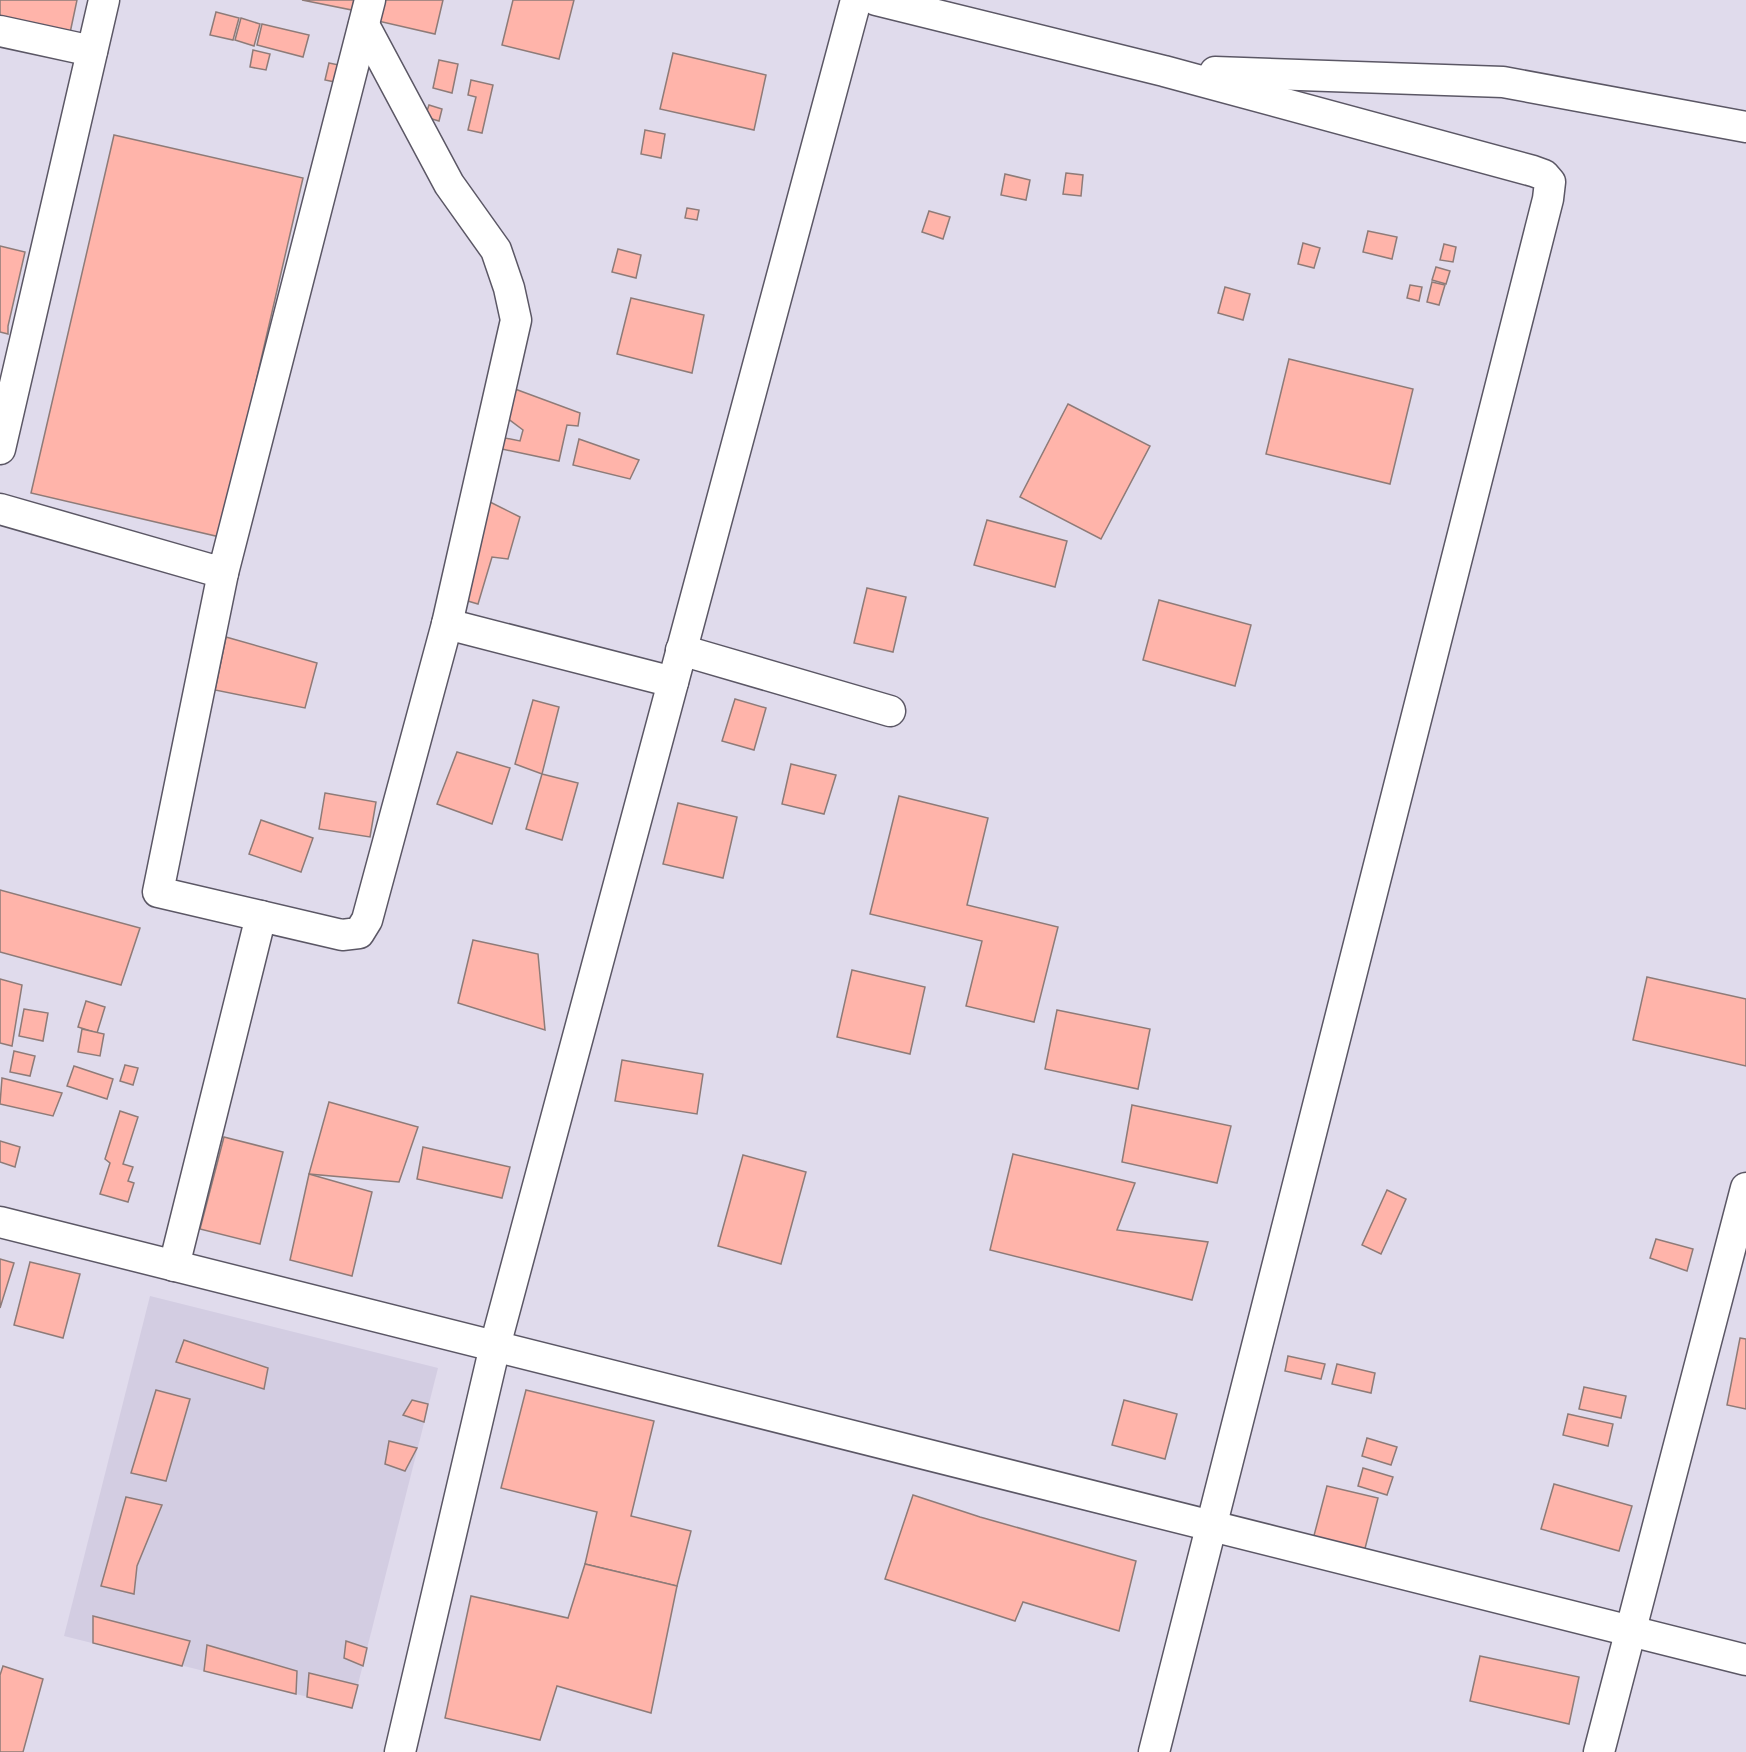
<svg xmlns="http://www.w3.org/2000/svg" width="1746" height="1752" viewBox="0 0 1746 1752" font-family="'Sofia Sans Condensed',sans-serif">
<rect width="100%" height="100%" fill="#e0dbec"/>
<polygon fill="#d3cde2" points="150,1296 438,1368 352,1708 64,1636"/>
<g fill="#ffb4aa" stroke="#8e7b78" stroke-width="1.5">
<polygon points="0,0 77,0 70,33 0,19"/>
<polygon points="302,0 354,0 352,10"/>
<polygon points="383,0 443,0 435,34 378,21"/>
<polygon points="513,0 574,0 559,59 502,45"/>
<polygon points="216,12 239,18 233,40 210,35"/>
<polygon points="241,18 260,24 254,46 235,40"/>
<polygon points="262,24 309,35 303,57 257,45"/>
<polygon points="253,50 270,54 266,70 250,67"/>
<polygon points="673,53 766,75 754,130 660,109"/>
<polygon points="439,60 458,64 452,93 433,88"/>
<polygon points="329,63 339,65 335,82 325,80"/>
<polygon points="471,80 493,85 482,133 468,130 476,97 468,95"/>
<polygon points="429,105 442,109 439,121 425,117"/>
<polygon points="645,130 665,134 661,158 641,154"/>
<polygon points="114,135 303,178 220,537 31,493"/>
<polygon points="1066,173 1083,175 1081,196 1063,194"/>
<polygon points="1005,174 1030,180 1026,200 1001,195"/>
<polygon points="687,208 699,210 697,220 685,218"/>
<polygon points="929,211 950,217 943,239 922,232"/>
<polygon points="1368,231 1397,237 1392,259 1363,252"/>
<polygon points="1303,243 1320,248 1314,268 1298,264"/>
<polygon points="1444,244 1456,247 1453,262 1440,260"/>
<polygon points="0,246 25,252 8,326 8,334 0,332"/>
<polygon points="618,249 641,255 636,278 612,272"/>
<polygon points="1436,267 1450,271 1446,284 1432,280"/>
<polygon points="1432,282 1445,285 1439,305 1427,302"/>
<polygon points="1410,285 1422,287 1419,301 1407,298"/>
<polygon points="1225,287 1250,294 1243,320 1218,313"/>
<polygon points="631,298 704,315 692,373 617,354"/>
<polygon points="1289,359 1413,389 1390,484 1266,454"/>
<polygon points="515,389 580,413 578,426 567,425 559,461 497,448 500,437 520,441 523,430 507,418"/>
<polygon points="1068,404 1150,446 1101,539 1020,497"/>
<polygon points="579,439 639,460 630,479 573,465"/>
<polygon points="486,500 520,517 508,559 492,557 478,604 454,597"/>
<polygon points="987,520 1067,541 1055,587 974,565"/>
<polygon points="867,588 906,597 893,652 854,643"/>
<polygon points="1159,600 1251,625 1235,686 1143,660"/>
<polygon points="226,637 317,663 305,708 215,690"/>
<polygon points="735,699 766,708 754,750 722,741"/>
<polygon points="533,700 559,707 542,774 515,764"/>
<polygon points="457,752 510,768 492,824 437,804"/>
<polygon points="791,764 836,775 824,814 782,804"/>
<polygon points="542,774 578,783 562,840 526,829"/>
<polygon points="325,793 376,802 370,837 319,829"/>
<polygon points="899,796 988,818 967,905 1058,927 1034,1022 966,1006 982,941 870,914"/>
<polygon points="678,803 737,817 723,878 663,864"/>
<polygon points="261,820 313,838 301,872 249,854"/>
<polygon points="0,890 140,928 121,985 0,952"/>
<polygon points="473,940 538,954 545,1030 458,1003"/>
<polygon points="852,970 925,987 910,1054 837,1037"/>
<polygon points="1647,977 1746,999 1746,1066 1633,1040"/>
<polygon points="0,979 22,985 12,1046 0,1043"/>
<polygon points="86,1001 105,1007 97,1033 78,1027"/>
<polygon points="24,1009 48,1013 43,1041 19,1036"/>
<polygon points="1057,1010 1150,1029 1138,1089 1045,1069"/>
<polygon points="82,1029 104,1034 100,1056 78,1052"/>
<polygon points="14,1051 35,1056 30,1076 10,1072"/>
<polygon points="622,1060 703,1074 697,1114 615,1101"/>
<polygon points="125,1065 138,1068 133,1085 120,1081"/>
<polygon points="74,1066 113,1079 107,1099 67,1086"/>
<polygon points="2,1078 62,1093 53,1116 0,1104"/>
<polygon points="329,1102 418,1127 399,1182 309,1174"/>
<polygon points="1132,1105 1231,1126 1217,1183 1122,1162"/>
<polygon points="120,1111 138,1117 123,1164 133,1167 128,1181 134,1183 128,1202 100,1194 110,1163 105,1159"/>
<polygon points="224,1137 283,1152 260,1244 200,1229"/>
<polygon points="0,1141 20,1147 15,1167 0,1162"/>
<polygon points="423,1147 510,1167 502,1198 417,1179"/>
<polygon points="1013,1154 1135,1183 1117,1230 1208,1242 1192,1300 990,1250"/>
<polygon points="743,1155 806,1172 781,1264 718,1246"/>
<polygon points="309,1174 372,1192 352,1276 290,1260"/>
<polygon points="1387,1190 1406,1199 1381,1254 1362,1245"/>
<polygon points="1656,1239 1693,1249 1687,1271 1650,1258"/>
<polygon points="0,1259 14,1263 0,1308"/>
<polygon points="30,1262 80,1274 63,1338 14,1325"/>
<polygon points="1740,1338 1746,1339 1746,1409 1727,1405"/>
<polygon points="184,1340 268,1368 264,1389 176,1362"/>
<polygon points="1288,1356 1325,1364 1321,1379 1285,1371"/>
<polygon points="1337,1364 1375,1373 1371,1393 1332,1384"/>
<polygon points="1584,1387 1626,1396 1621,1418 1579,1409"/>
<polygon points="156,1390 190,1399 166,1481 131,1473"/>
<polygon points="526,1390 654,1421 631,1516 691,1531 677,1586 585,1564 597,1512 501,1488"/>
<polygon points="412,1400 428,1404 424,1422 403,1415"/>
<polygon points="1124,1400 1177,1414 1165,1459 1112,1445"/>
<polygon points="1568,1414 1613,1424 1608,1446 1563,1435"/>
<polygon points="1367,1438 1397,1447 1391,1465 1362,1456"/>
<polygon points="389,1441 417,1448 405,1471 385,1464"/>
<polygon points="1363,1468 1393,1477 1387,1495 1358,1486"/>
<polygon points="1554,1484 1632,1506 1619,1551 1541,1529"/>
<polygon points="1327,1486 1378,1498 1362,1560 1311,1547"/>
<polygon points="913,1495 980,1517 1136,1561 1119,1631 1023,1602 1015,1621 885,1579"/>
<polygon points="126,1497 162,1505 137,1566 134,1594 101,1586"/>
<polygon points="585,1564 677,1586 651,1713 557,1686 540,1740 445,1718 471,1596 568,1618"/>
<polygon points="93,1616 190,1641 182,1666 93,1643"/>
<polygon points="346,1641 367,1648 363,1666 344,1658"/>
<polygon points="207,1645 297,1671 296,1694 204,1671"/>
<polygon points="1480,1656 1579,1677 1569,1724 1470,1701"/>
<polygon points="3,1666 43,1679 23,1752 0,1752 0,1675"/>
<polygon points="309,1673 358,1685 352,1708 307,1697"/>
</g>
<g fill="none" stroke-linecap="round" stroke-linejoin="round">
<defs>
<g id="minor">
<polyline points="876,0 1164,71 1533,171 1544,175 1550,182 1548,199 1154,1752"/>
<polyline points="0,31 92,51"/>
<polyline points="1215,72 1503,82 1746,127"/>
<polyline points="0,449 104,0"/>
<polyline points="0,509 223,573 370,0"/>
<polyline points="223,573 158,892 342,935 359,933 367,920 447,624 516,320 509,288 496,250 449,184 364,25"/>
<polyline points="447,624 673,682"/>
<polyline points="681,650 890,711"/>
<polyline points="0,1222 1746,1660"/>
<polyline points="174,1266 261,916"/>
<polyline points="400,1752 495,1346 856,0"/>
<polyline points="1599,1752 1746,1188"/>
</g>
</defs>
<use href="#minor" stroke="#5b5765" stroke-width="33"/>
<use href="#minor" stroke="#fff" stroke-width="30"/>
</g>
</svg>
